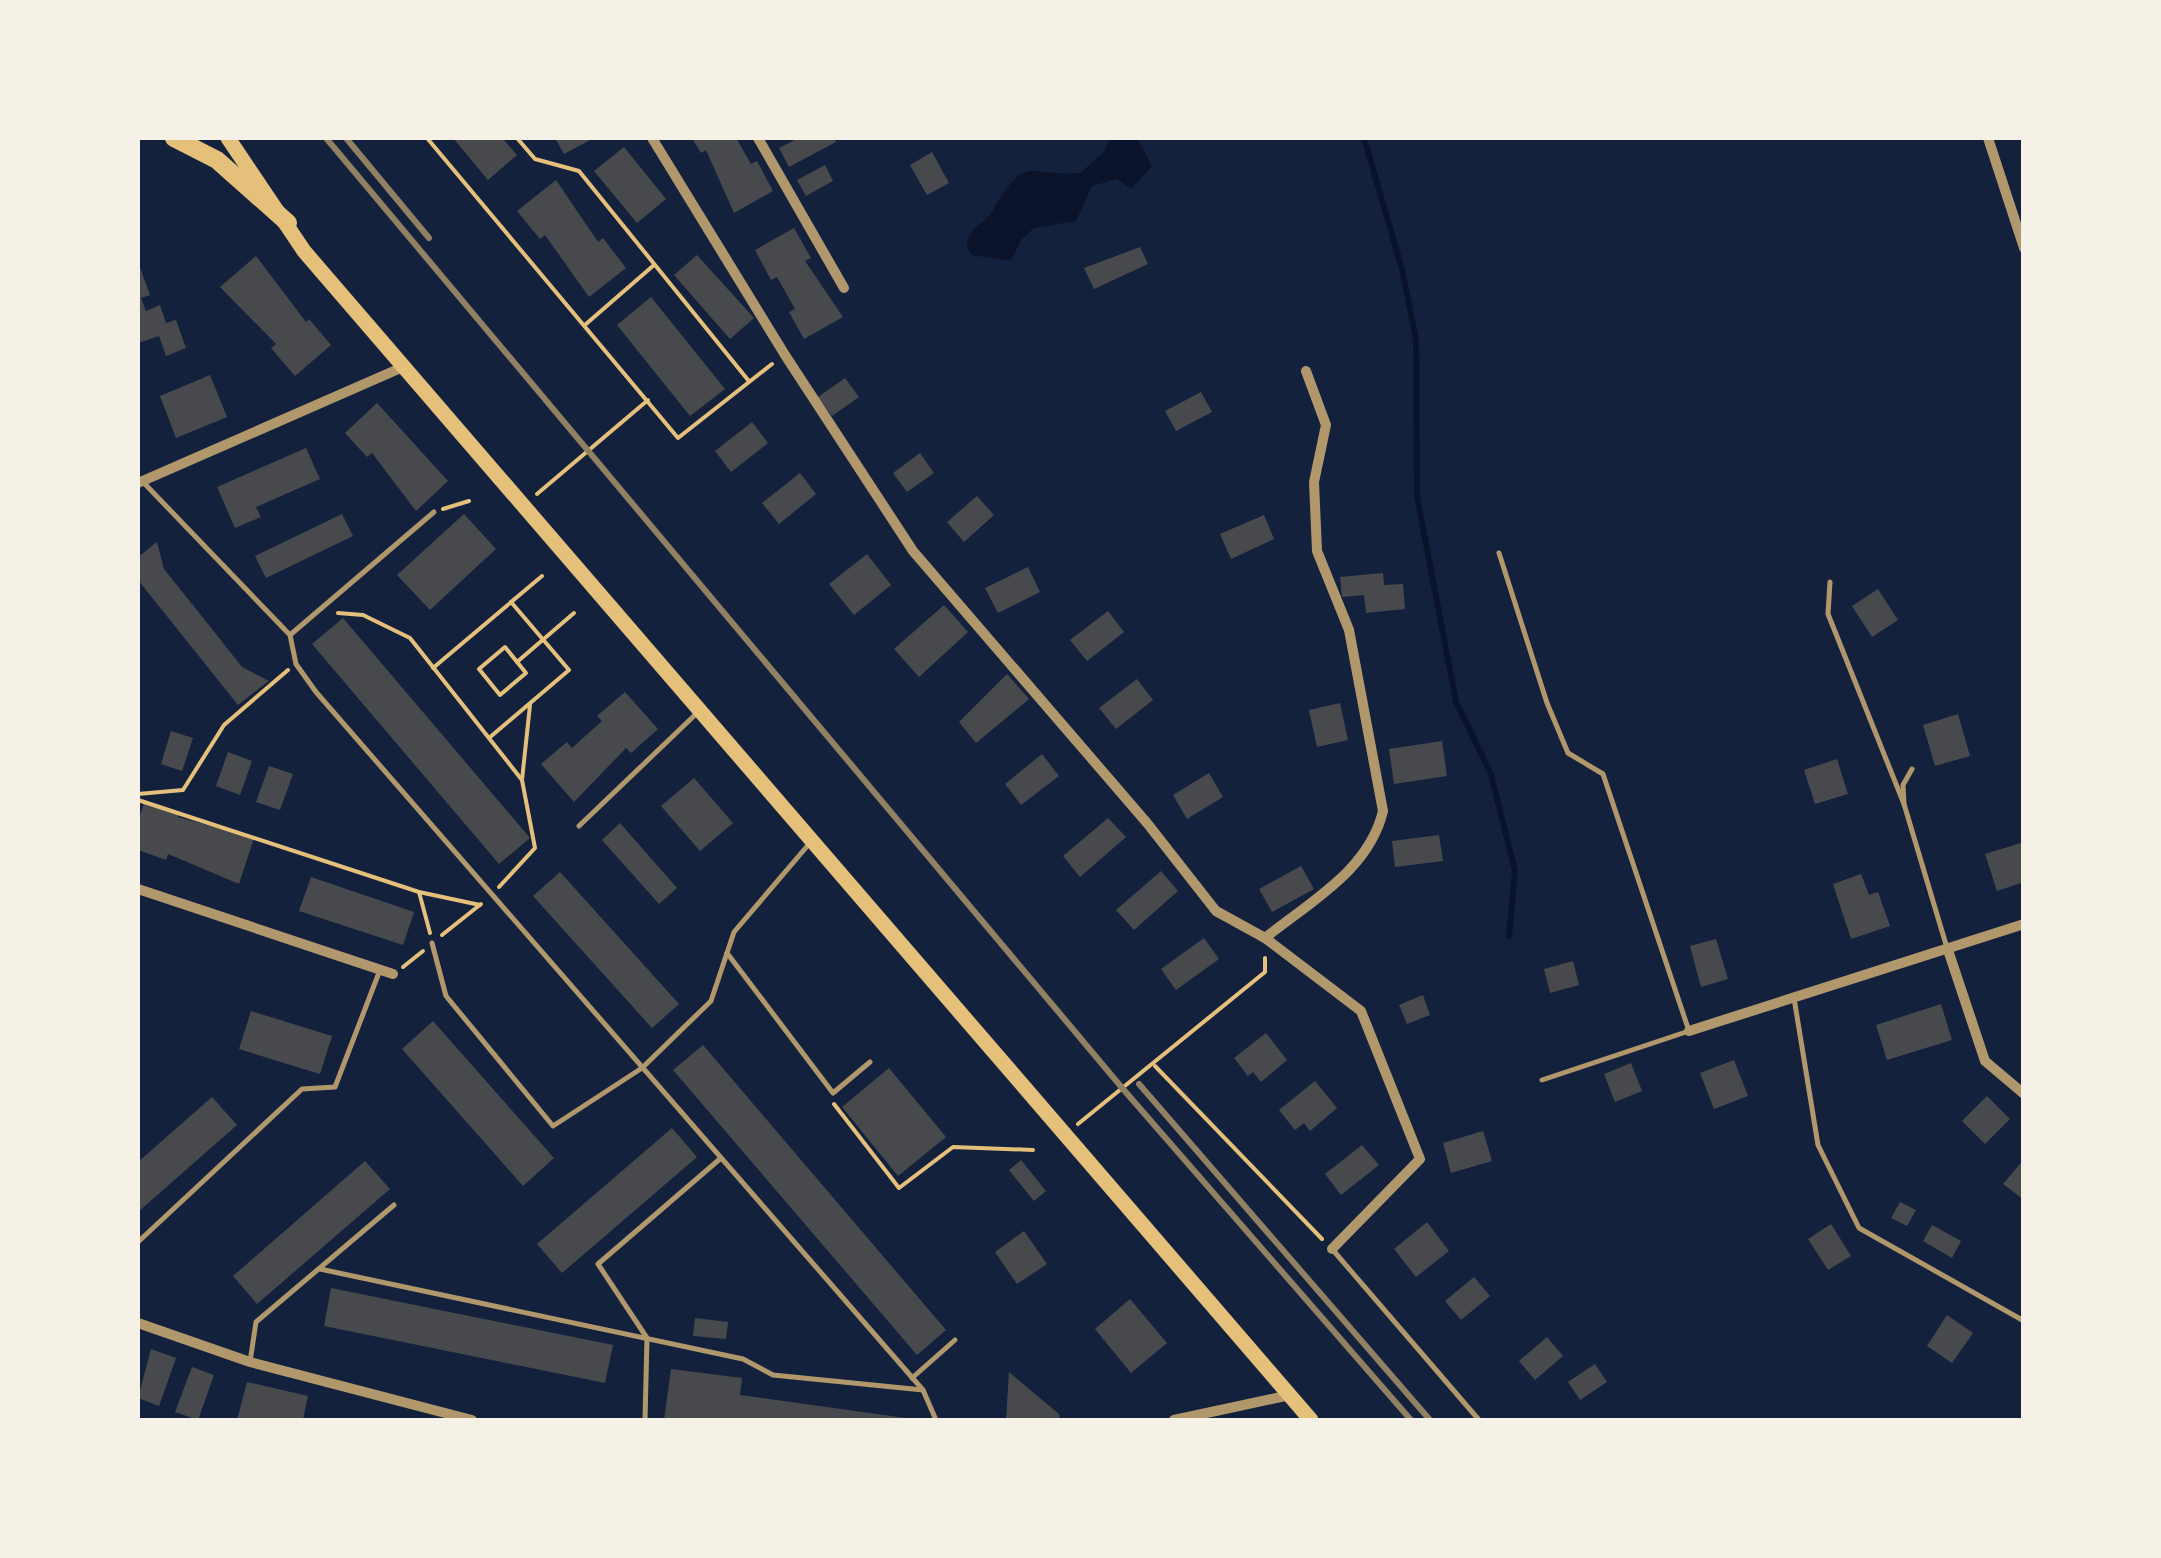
<svg xmlns="http://www.w3.org/2000/svg" width="2161" height="1558" viewBox="0 0 2161 1558" font-family="'DM Sans',sans-serif">
<rect width="100%" height="100%" fill="#14213d"/>
<path fill="#0b132b" d="M1110,138H1137L1152,166L1131,189L1117,179L1092,186L1076,221L1034,228L1021,240L1011,261L972,255L967,248C968,226 983,226 993,210C1028,151 1027,177 1080,173L1104,152Z"/>
<g fill="none" stroke-linecap="round" stroke-linejoin="round">
<polyline stroke="#0b132b" stroke-width="6" points="1364,138 1402,269 1416,339 1417,496 1456,702 1491,774 1515,871 1509,936"/>
</g>
<g fill="#48494c">
<polygon points="453,138 502,138 517,155 488,180"/>
<polygon points="555,138 594,138 564,154"/>
<polygon points="692,138 736,138 751,164 757,161 773,191 734,213 706,150 701,153"/>
<polygon points="799,138 834,138 836,142 789,167 779,148"/>
<polygon points="624,147 666,199 637,223 594,171"/>
<polygon points="932,152 949,183 927,195 910,165"/>
<polygon points="825,165 833,181 806,196 797,180"/>
<polygon points="556,180 598,242 603,238 626,268 589,297 545,235 540,239 517,211"/>
<polygon points="794,228 811,258 805,261 843,317 804,339 789,312 795,309 777,277 771,280 755,250"/>
<polygon points="1140,247 1148,264 1094,289 1084,268"/>
<polygon points="697,255 754,318 730,339 674,275"/>
<polygon points="256,256 306,322 309,319 331,345 295,376 271,348 276,344 220,287"/>
<polygon points="138,262 150,295 141,298 146,311 160,305 166,323 176,320 186,348 166,356 159,336 138,343"/>
<polygon points="651,297 725,389 690,416 617,325"/>
<polygon points="210,375 227,417 176,438 160,396"/>
<polygon points="845,378 859,397 832,416 818,397"/>
<polygon points="1201,392 1212,412 1176,431 1165,411"/>
<polygon points="377,403 448,481 416,511 372,453 367,457 345,433"/>
<polygon points="752,422 768,443 731,472 715,451"/>
<polygon points="306,448 320,479 256,507 261,517 235,528 217,487"/>
<polygon points="920,453 934,473 907,492 893,473"/>
<polygon points="800,473 816,494 779,524 762,503"/>
<polygon points="977,496 994,515 964,542 947,522"/>
<polygon points="342,514 353,536 266,578 255,556"/>
<polygon points="464,514 496,549 430,610 397,575"/>
<polygon points="1264,515 1274,539 1231,559 1220,534"/>
<polygon points="157,542 164,569 212,629 242,667 269,681 238,705 138,580 138,557"/>
<polygon points="867,554 891,585 854,615 829,584"/>
<polygon points="1028,567 1040,592 998,613 985,588"/>
<polygon points="1383,573 1384,585 1403,584 1405,609 1366,613 1364,595 1342,597 1340,577"/>
<polygon points="1878,589 1898,620 1872,637 1852,606"/>
<polygon points="944,605 968,632 919,677 894,649"/>
<polygon points="1108,611 1124,632 1087,661 1070,640"/>
<polygon points="343,618 530,838 499,864 312,644"/>
<polygon points="1007,674 1029,699 976,743 959,722"/>
<polygon points="1137,679 1153,700 1116,729 1099,708"/>
<polygon points="625,692 658,729 631,753 626,748 574,802 541,764 567,742 572,748 602,721 597,716"/>
<polygon points="1340,703 1348,740 1317,747 1309,710"/>
<polygon points="1958,714 1970,756 1935,766 1923,725"/>
<polygon points="171,731 193,738 182,771 161,764"/>
<polygon points="1442,741 1447,776 1394,784 1389,749"/>
<polygon points="228,752 252,761 240,795 216,786"/>
<polygon points="1042,754 1059,776 1021,805 1005,784"/>
<polygon points="1837,759 1848,794 1815,804 1804,770"/>
<polygon points="269,766 293,774 280,810 256,802"/>
<polygon points="1209,773 1223,797 1187,819 1173,795"/>
<polygon points="694,778 733,823 700,851 661,806"/>
<polygon points="145,800 180,812 178,817 254,838 239,884 168,854 166,860 138,850 138,822"/>
<polygon points="1108,818 1126,837 1080,877 1063,856"/>
<polygon points="620,823 677,888 659,904 602,840"/>
<polygon points="1439,835 1443,861 1395,867 1392,841"/>
<polygon points="2024,842 2024,882 1997,891 1985,854"/>
<polygon points="1301,866 1314,889 1272,912 1259,889"/>
<polygon points="1161,871 1178,891 1134,930 1116,910"/>
<polygon points="560,872 679,1004 652,1028 533,896"/>
<polygon points="1861,874 1869,895 1878,892 1890,926 1851,939 1833,884"/>
<polygon points="311,877 414,912 403,945 299,911"/>
<polygon points="1204,938 1219,959 1176,990 1161,969"/>
<polygon points="1716,939 1728,979 1701,987 1690,946"/>
<polygon points="1573,961 1579,985 1550,993 1544,969"/>
<polygon points="1423,995 1430,1015 1407,1024 1399,1005"/>
<polygon points="1941,1004 1952,1040 1887,1060 1876,1025"/>
<polygon points="251,1011 332,1036 320,1074 239,1049"/>
<polygon points="433,1021 554,1158 523,1186 402,1049"/>
<polygon points="1266,1033 1287,1060 1261,1082 1253,1072 1248,1076 1234,1058"/>
<polygon points="703,1045 946,1330 917,1355 673,1070"/>
<polygon points="1734,1060 1748,1096 1714,1109 1700,1073"/>
<polygon points="1631,1063 1642,1091 1615,1102 1604,1074"/>
<polygon points="889,1068 946,1137 898,1176 842,1107"/>
<polygon points="1315,1081 1337,1108 1310,1131 1304,1123 1295,1130 1279,1110"/>
<polygon points="1987,1096 2010,1119 1985,1144 1962,1121"/>
<polygon points="212,1097 237,1125 138,1212 138,1162"/>
<polygon points="672,1128 697,1157 562,1273 537,1244"/>
<polygon points="1483,1131 1492,1161 1451,1173 1443,1143"/>
<polygon points="1362,1145 1379,1165 1341,1195 1325,1174"/>
<polygon points="2024,1159 2024,1200 2003,1184"/>
<polygon points="1021,1160 1046,1191 1034,1201 1009,1170"/>
<polygon points="365,1161 390,1189 257,1304 233,1276"/>
<polygon points="1900,1202 1916,1210 1907,1226 1891,1218"/>
<polygon points="1427,1222 1449,1251 1416,1277 1394,1249"/>
<polygon points="1831,1224 1851,1256 1828,1270 1808,1239"/>
<polygon points="1932,1225 1961,1241 1952,1258 1923,1241"/>
<polygon points="1024,1231 1047,1264 1017,1284 995,1252"/>
<polygon points="1474,1277 1490,1296 1461,1320 1445,1301"/>
<polygon points="331,1288 613,1345 605,1383 324,1326"/>
<polygon points="1130,1299 1167,1343 1131,1373 1095,1329"/>
<polygon points="1947,1315 1973,1333 1952,1363 1927,1346"/>
<polygon points="695,1318 728,1322 726,1339 693,1336"/>
<polygon points="1547,1337 1563,1356 1535,1380 1519,1361"/>
<polygon points="151,1349 176,1358 159,1406 138,1398"/>
<polygon points="1595,1364 1607,1382 1580,1400 1568,1382"/>
<polygon points="192,1367 214,1375 198,1420 175,1412"/>
<polygon points="671,1369 742,1378 740,1395 920,1420 664,1420"/>
<polygon points="1009,1372 1059,1414 1060,1420 1006,1420"/>
<polygon points="247,1382 308,1396 303,1420 237,1420"/>
</g>
<g fill="none" stroke-linecap="round" stroke-linejoin="round">
<g stroke="#e5c07b" stroke-width="4">
<polyline points="427,138 678,438 772,364"/>
<polyline points="517,138 535,159 579,171 748,380"/>
<polyline points="586,324 654,265"/>
<polyline points="537,494 648,400"/>
<polyline points="443,509 469,501"/>
<polyline points="338,613 363,615 410,638 522,780 535,848 499,887"/>
<polygon points="505,647 526,673 500,695 479,669"/>
<polyline points="517,662 574,613"/>
<polyline points="433,668 542,576"/>
<polyline points="489,738 569,670 511,602"/>
<polyline points="522,780 530,705"/>
<polyline points="138,794 183,790 224,725 288,670"/>
<polyline points="138,800 419,892"/>
<polyline points="430,933 419,892 480,905"/>
<polyline points="442,935 481,904"/>
<polyline points="403,967 423,951"/>
<polyline points="1155,1066 1322,1239"/>
<polyline points="834,1104 899,1188 953,1147 1033,1150"/>
<polyline points="1078,1124 1265,972 1265,958"/>
</g>
<g stroke="#b1986c" stroke-width="5">
<polyline points="143,482 290,635 296,664 316,692 923,1390"/>
<polyline points="1499,553 1547,703 1568,753 1603,774 1689,1031 1542,1080"/>
<polyline points="1830,582 1828,614 1904,804"/>
<polyline points="290,635 434,512"/>
<polyline points="1912,769 1903,785 1904,804 1947,948"/>
<polyline points="579,826 697,713"/>
<polyline points="432,943 446,996 553,1126 642,1068 711,1001 734,932 809,844"/>
<polyline points="727,953 833,1093 870,1062"/>
<polyline points="1794,998 1818,1145 1859,1228 2024,1321"/>
<polyline points="138,1242 302,1089 335,1087 380,970"/>
<polyline points="1332,1249 1479,1420"/>
<polyline points="320,1269 743,1359 773,1375 923,1390 936,1420"/>
<polyline points="250,1362 256,1322 394,1205"/>
<polyline points="912,1378 955,1340"/>
<polyline points="645,1420 647,1338 598,1264 721,1158"/>
</g>
<g stroke="#b1986c" stroke-width="10">
<polyline points="652,138 785,355 913,551 1147,823 1216,911 1265,938 1361,1011 1420,1159 1332,1249"/>
<polyline points="758,138 844,288"/>
<polyline points="1988,138 2024,248"/>
<polyline points="138,483 403,367"/>
<polyline points="138,889 393,974"/>
<path d="M1265,938C1311,901 1369,870 1383,811L1349,630L1317,551L1314,482L1326,425L1306,371"/>
<polyline points="1948,950 1985,1061 2024,1094"/>
<polyline points="1689,1031 2024,924"/>
<polyline points="138,1323 250,1362 472,1420"/>
<polyline points="1174,1420 1290,1395"/>
</g>
<polyline stroke="#e5c07b" stroke-width="15" points="228,138 304,251 1311,1420"/>
<polyline stroke="#e5c07b" stroke-width="18" points="174,138 217,160 288,223"/>
<g stroke="#918062" stroke-width="6">
<polyline points="326,138 1123,1089 1411,1420"/>
<polyline points="346,138 429,238"/>
<polyline points="1139,1084 1430,1420"/>
</g>
</g>
<rect width="2161" height="1558" fill="none" stroke="#f6f1e7" stroke-width="280"/>
</svg>
